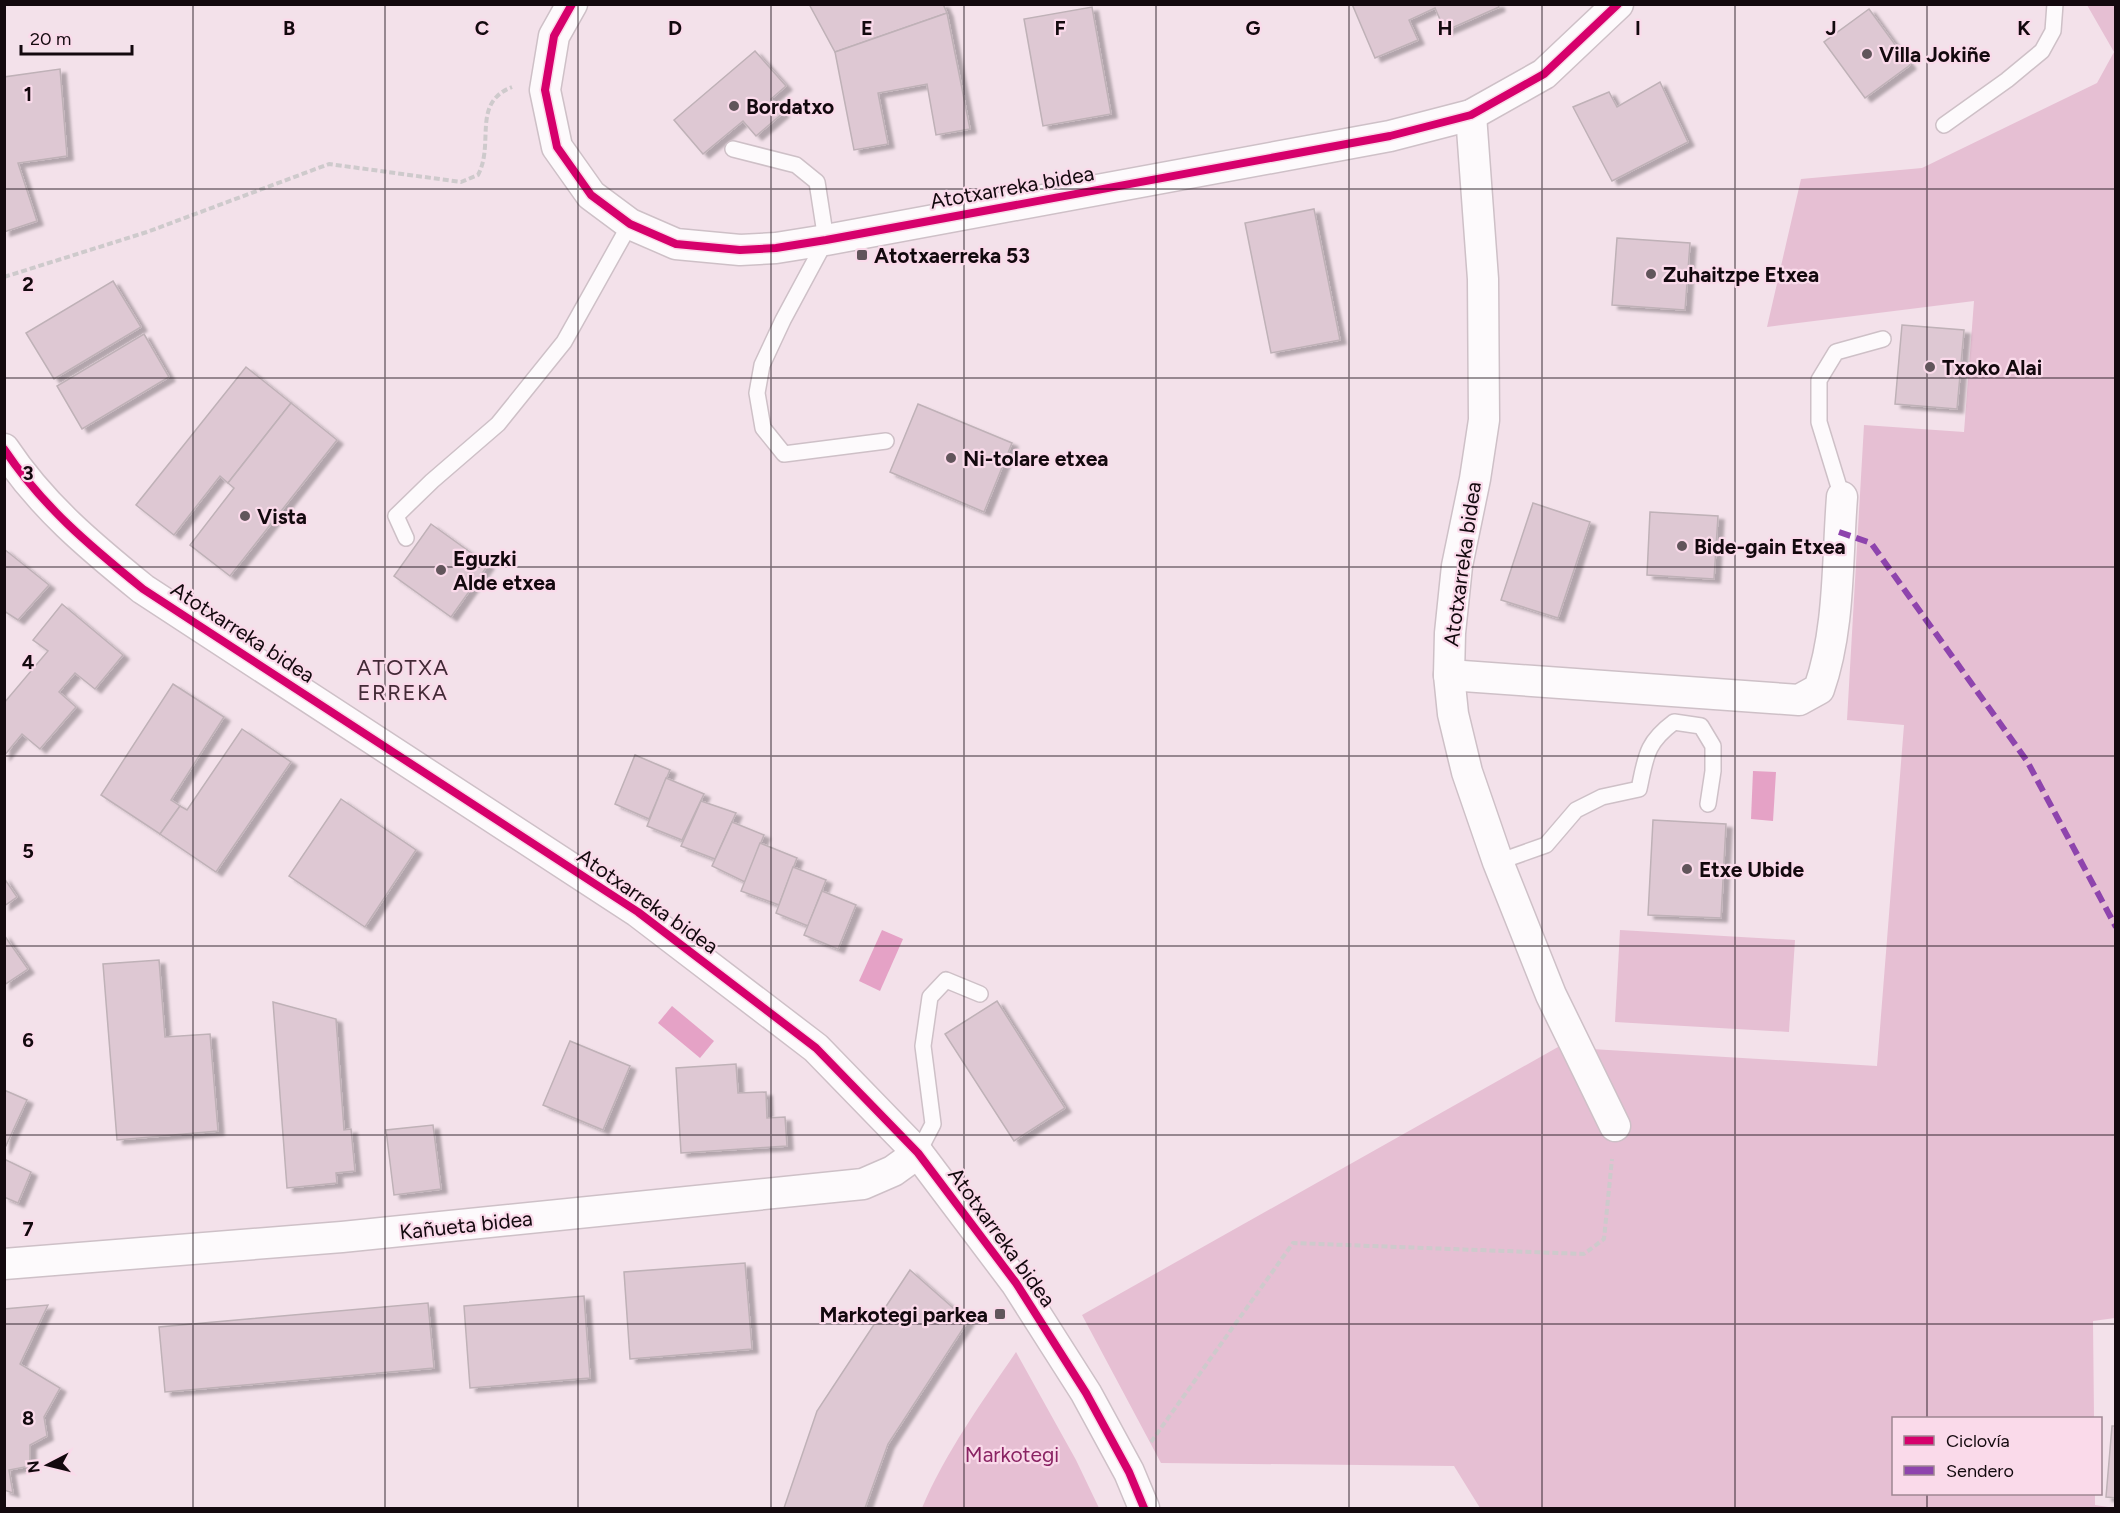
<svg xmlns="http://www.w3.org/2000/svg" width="2120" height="1513" viewBox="0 0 2120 1513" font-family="Figtree,sans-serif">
<defs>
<filter id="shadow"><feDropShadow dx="6" dy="4" stdDeviation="1.5" flood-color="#0004"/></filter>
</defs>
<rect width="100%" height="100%" fill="#f3e1ea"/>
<g fill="#e6bfd3">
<polygon points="2087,5 2115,5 2115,1318 2093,1321 2094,1418 1894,1418 1894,1494 2095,1494 2095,1505 2115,1508 1480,1508 1454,1466 1161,1463 1082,1315 1558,1047 1877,1066 1904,725 1847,720 1864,425 1964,432 1974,301 1767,327 1801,179 1922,168 2097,83 2114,52"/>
<polygon points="1620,930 1795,940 1789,1032 1615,1022"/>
<path d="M1016,1352L1076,1460L1099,1508H922C945,1453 982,1402 1016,1352Z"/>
</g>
<g fill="#e5a2c6">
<polygon points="1753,771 1776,772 1773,821 1751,819"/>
<polygon points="882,930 903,939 880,991 859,981"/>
<polygon points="672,1006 714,1041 700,1058 658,1023"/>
</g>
<g fill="#dec8d3" stroke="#bfb1b7" stroke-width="1.5" filter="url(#shadow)">
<polygon points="809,4 943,4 947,13 835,52"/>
<polygon points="1352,4 1498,4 1499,7 1445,31 1435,8 1409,20 1418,40 1375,58"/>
<polygon points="1092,7 1111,114 1043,126 1024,19"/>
<polygon points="1869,9 1910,65 1865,98 1824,42"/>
<polygon points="947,13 970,129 936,135 927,84 878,93 888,144 854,150 835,52"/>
<polygon points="755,51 786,86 771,99 783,113 756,136 743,121 703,154 674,120"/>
<polygon points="60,69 67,156 18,163 37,221 4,232 4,77"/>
<polygon points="1660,82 1688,142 1612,181 1573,107 1609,92 1617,107"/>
<polygon points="1314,209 1340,340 1271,353 1245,223"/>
<polygon points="1617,238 1690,243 1685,310 1612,305"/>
<polygon points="113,281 141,327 54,379 26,333"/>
<polygon points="1902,325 1964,330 1957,409 1895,404"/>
<polygon points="144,334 169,377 82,429 57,386"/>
<polygon points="246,367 291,403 228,483 220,476 174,535 136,505"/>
<polygon points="291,403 337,440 230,576 190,545 234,488 228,483"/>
<polygon points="918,404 1012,443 984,512 890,472"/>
<polygon points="1533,503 1590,522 1558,618 1501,600"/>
<polygon points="1650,512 1718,516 1714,579 1647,575"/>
<polygon points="431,524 488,565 451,617 394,576"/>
<polygon points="4,549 49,585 18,620 4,611"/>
<polygon points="62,604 123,655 95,689 75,673 59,692 76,707 40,749 22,734 4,756 4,703 48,651 33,640"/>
<polygon points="173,684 224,717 171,800 180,806 160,834 101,795"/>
<polygon points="242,729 291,762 216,872 160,834 180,806 187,810"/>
<polygon points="635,755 670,770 649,819 615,804"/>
<polygon points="666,778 704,794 682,840 647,826"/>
<polygon points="341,799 416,850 365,927 289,876"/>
<polygon points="701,801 736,813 715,859 681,846"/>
<polygon points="1653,820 1726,824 1721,918 1648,915"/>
<polygon points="732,822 764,835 745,882 712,866"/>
<polygon points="760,843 797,858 779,905 741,891"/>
<polygon points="793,867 826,880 808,926 776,913"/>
<polygon points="4,878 17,897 4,906"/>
<polygon points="822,891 856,905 838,949 804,935"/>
<polygon points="4,935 28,969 4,985"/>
<polygon points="159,960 165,1037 210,1034 218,1131 117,1140 103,964"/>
<polygon points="997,1001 1065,1108 1014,1141 945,1034"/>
<polygon points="273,1002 336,1019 344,1130 351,1129 355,1171 336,1173 337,1183 287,1188"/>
<polygon points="570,1041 630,1066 603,1130 543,1105"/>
<polygon points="736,1064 738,1093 766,1092 767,1118 785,1117 787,1146 681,1153 676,1068"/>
<polygon points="4,1090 27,1100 4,1150"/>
<polygon points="433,1125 441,1189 394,1195 386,1130"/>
<polygon points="4,1159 31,1172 18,1203 4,1197"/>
<polygon points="745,1263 752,1349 630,1359 624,1272"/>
<polygon points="910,1270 968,1321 888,1444 865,1508 784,1508 817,1411"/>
<polygon points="584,1296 590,1378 470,1388 464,1306"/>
<polygon points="428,1303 434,1368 165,1392 159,1327"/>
<polygon points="48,1305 20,1364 60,1388 44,1417 47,1436 30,1445 30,1466 9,1470 13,1493 4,1490 4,1309"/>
<polygon points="2112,1426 2116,1426 2116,1498 2106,1497"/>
</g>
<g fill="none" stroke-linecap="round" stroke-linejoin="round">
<defs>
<g id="service">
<polyline points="1944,125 2007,80 2042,51 2053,31 2055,4"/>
<polyline points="733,149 796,165 817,182 826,240 783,320 762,365 757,393 763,428 784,454 886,441"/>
<polyline points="1842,497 1819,422 1819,380 1836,352 1883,339"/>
<polyline points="406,538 396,516 432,481 498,424 564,342 630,224"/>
<path d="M1498,862L1546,845L1576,810L1602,797L1639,789C1646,756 1646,743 1674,722L1701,726L1713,746V771L1708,804"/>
<polyline points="918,1153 933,1124 923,1046 930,997 946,980 980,994"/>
</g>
<g id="minor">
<polyline points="572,4 554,36 545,90 557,147 591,195 630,224 676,244 740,250 776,248 826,240 1390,136 1471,115 1544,74 1618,4"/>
<polyline points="1471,115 1483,279 1484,420 1475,479 1457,566 1450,633 1449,675 1453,714 1467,772 1498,862 1551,995 1615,1126"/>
<path d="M4,449C42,506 90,546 143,589L638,912L816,1048L918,1153L1016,1283L1086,1393L1129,1472L1144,1508"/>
<path d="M1449,675L1799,700L1819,689C1840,629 1837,561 1842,497"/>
<polyline points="4,1264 342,1237 863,1184 893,1171 918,1153"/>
</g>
</defs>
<use href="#service" stroke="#cec0c7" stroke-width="18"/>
<use href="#minor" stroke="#cec0c7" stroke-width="33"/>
<g stroke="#cecacc" stroke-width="4" stroke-dasharray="6 3" stroke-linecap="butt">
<path d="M4,277L147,232L329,164L461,182L478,175C495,143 471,103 512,87"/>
<polyline points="1151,1442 1293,1243 1584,1254 1604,1239 1612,1159"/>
</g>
<use href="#service" stroke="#fdfafc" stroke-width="15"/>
<use href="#minor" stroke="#fdfafc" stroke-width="30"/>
<polyline stroke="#8e44ad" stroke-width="6" stroke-dasharray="12 6" stroke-linecap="butt" points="1839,532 1871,543 2027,761 2116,927"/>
<defs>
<g id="cycleway">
<polyline points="572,4 554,36 545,90 557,147 591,195 630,224 676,244 740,250 776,248 826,240 1390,136 1471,115 1544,74 1618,4"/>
<path d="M4,449C42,506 90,546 143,589L638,912L816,1048L918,1153L1016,1283L1086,1393L1129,1472L1144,1508"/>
</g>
</defs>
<use href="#cycleway" stroke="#fadaea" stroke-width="11"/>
<use href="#cycleway" stroke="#d6006c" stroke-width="8"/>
</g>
<path fill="none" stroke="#13090e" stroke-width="1.5" stroke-opacity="0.55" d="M193,4V1508M385,4V1508M578,4V1508M771,4V1508M964,4V1508M1156,4V1508M1349,4V1508M1542,4V1508M1735,4V1508M1927,4V1418M4,189H2116M4,378H2116M4,567H2116M4,756H2116M4,946H2116M4,1135H2116M4,1324H2116M1927,1494V1508"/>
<g fill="#61555b" stroke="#fadaea" stroke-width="2">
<circle cx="1867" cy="54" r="6"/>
<circle cx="734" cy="106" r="6"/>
<rect x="856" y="249" width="12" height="12" rx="3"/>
<circle cx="1651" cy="274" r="6"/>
<circle cx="1930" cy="367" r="6"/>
<circle cx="951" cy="458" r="6"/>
<circle cx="245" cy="516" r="6"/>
<circle cx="1682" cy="546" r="6"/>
<circle cx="441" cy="570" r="6"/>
<circle cx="1687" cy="869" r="6"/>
<rect x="994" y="1308" width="12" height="12" rx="3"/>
</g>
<g text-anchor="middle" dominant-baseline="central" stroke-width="4.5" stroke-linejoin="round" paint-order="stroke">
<g font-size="21" font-weight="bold" fill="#13090e" stroke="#fadaea" text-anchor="start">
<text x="1879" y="54">Villa Jokiñe</text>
<text x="746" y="106">Bordatxo</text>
<text x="874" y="255">Atotxaerreka 53</text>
<text x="1663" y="274">Zuhaitzpe Etxea</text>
<text x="1942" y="367">Txoko Alai</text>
<text x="963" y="458">Ni-tolare etxea</text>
<text x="257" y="516">Vista</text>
<text x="1694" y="546">Bide-gain Etxea</text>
<text x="453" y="558">Eguzki<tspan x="453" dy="24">Alde etxea</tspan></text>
<text x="1699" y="869">Etxe Ubide</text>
<text x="988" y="1314" text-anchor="end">Markotegi parkea</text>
</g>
<g font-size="21" fill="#13090e" stroke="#fadaea">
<text transform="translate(1012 187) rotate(-10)">Atotxarreka bidea</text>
<text transform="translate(1462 564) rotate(-82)">Atotxarreka bidea</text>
<text transform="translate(243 632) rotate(33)">Atotxarreka bidea</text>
<text transform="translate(648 901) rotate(35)">Atotxarreka bidea</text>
<text transform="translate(466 1225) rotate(-6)">Kañueta bidea</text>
<text transform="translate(1002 1237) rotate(54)">Atotxarreka bidea</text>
</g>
<g font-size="21" fill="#8a2363" stroke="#fadaea">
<text x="1012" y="1454">Markotegi</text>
</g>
<g font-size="22" letter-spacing="1.5" fill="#422a36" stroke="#fadaea">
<text x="403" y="667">ATOTXA<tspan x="403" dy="25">ERREKA</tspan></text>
</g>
</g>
<g font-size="20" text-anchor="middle" font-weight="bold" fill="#13090e" stroke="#fadaea" stroke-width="4.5" stroke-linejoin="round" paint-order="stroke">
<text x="289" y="35">B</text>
<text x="482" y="35">C</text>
<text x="675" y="35">D</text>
<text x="867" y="35">E</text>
<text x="1060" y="35">F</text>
<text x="1253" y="35">G</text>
<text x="1445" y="35">H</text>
<text x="1638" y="35">I</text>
<text x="1831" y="35">J</text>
<text x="2024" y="35">K</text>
<text x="28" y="101">1</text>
<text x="28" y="291">2</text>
<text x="28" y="480">3</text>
<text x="28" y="669">4</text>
<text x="28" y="858">5</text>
<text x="28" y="1047">6</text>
<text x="28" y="1236">7</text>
<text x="28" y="1425">8</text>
</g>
<rect width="2120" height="1513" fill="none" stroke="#13090e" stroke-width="12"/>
<rect x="1892" y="1417" width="210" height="78" fill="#fadaea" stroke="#9e8692" stroke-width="1.5"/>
<rect x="1904" y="1436" width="30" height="9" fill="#d6006c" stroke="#9e8692" stroke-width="1.5"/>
<text x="1946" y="1447" font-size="18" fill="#13090e">Ciclovía</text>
<rect x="1904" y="1466" width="30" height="9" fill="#8e44ad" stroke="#9e8692" stroke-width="1.5"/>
<text x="1946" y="1477" font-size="18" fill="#13090e">Sendero</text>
<g transform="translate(48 1465) rotate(263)" stroke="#fadaea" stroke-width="4.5" paint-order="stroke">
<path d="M0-4.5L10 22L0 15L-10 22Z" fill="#13090e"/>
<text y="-9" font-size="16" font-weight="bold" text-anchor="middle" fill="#13090e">N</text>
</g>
<path d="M21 45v9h111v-9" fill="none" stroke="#13090e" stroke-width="3"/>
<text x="30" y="45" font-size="18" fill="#13090e" stroke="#fadaea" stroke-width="4.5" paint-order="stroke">20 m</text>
</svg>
